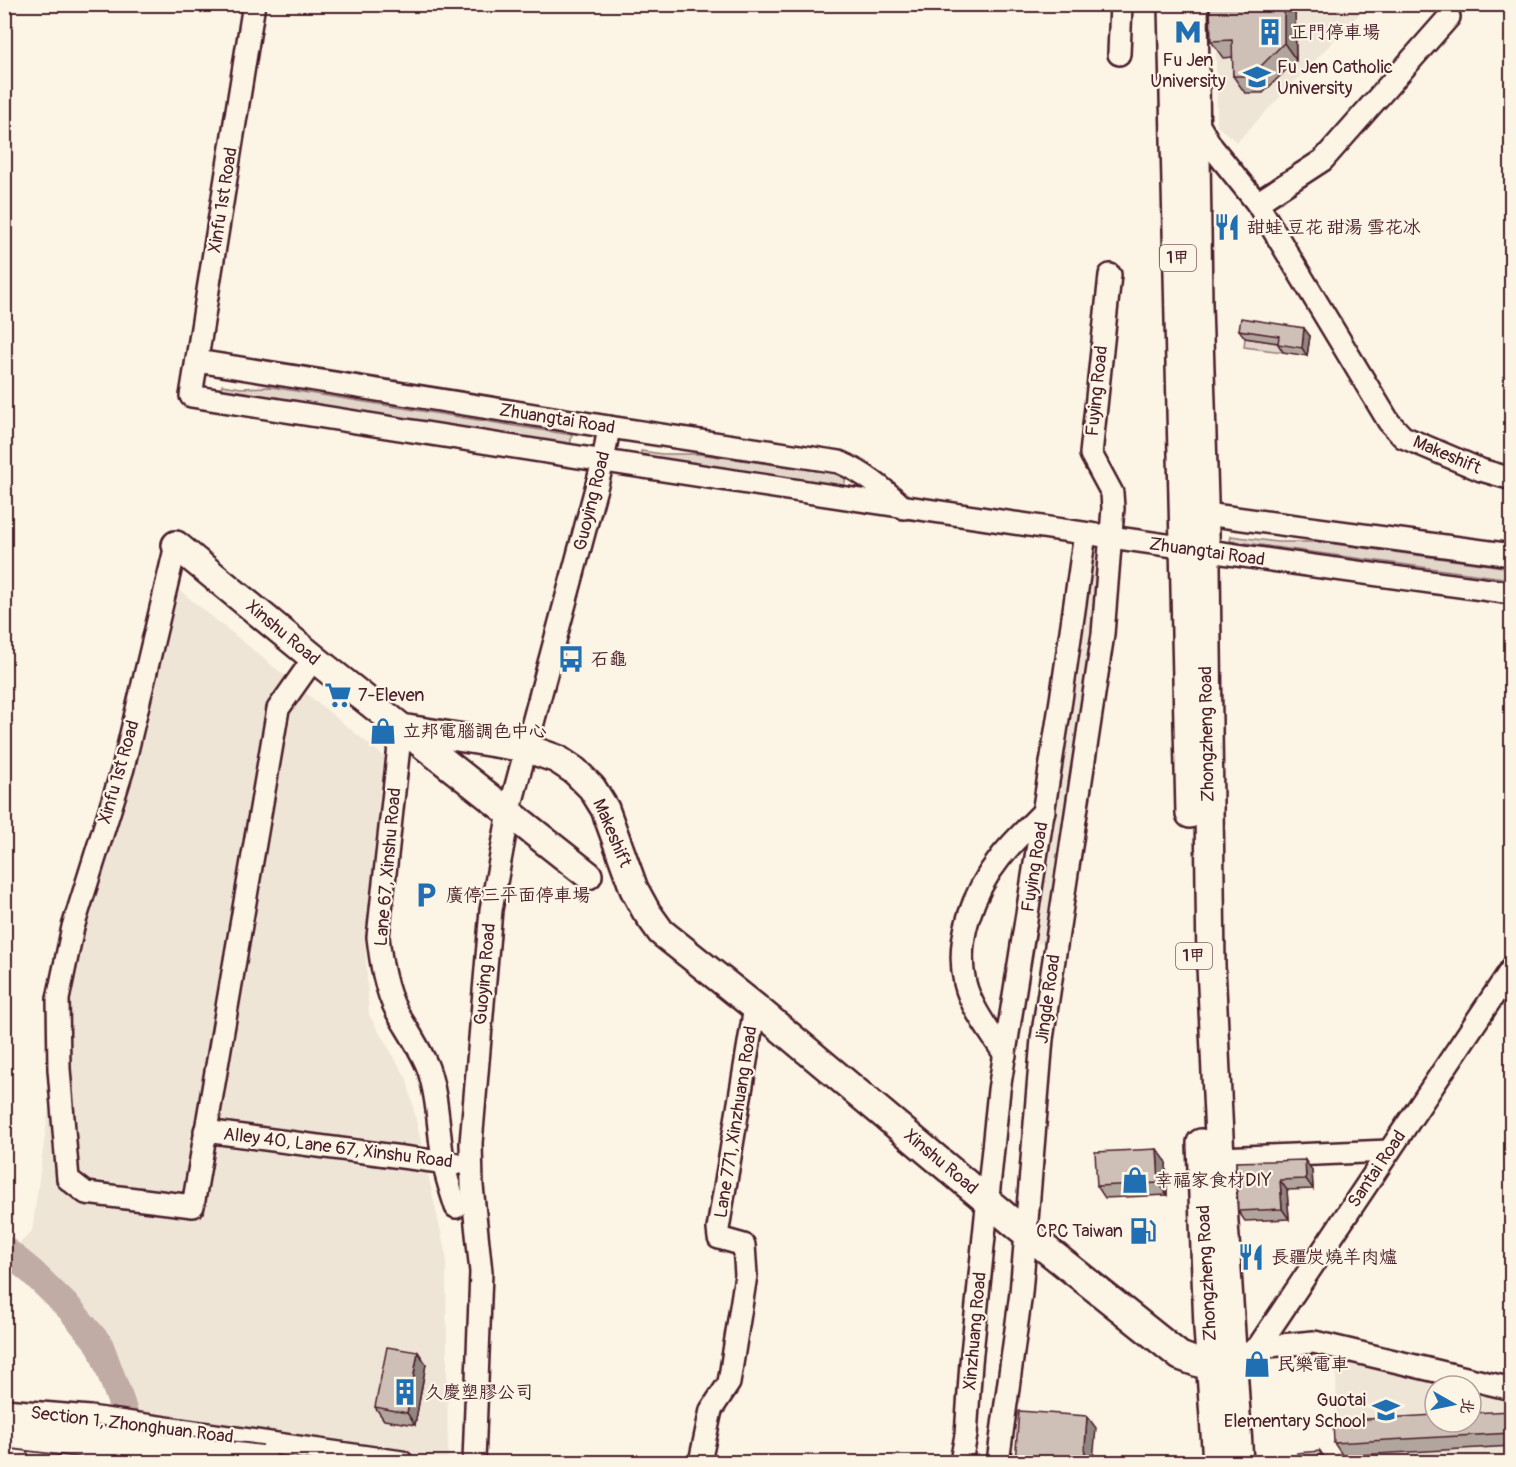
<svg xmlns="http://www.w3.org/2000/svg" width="1516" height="1467" viewBox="0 0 1516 1467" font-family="Pangolin,'LXGW WenKai TC',sans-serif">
<rect width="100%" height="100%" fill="#fcf5e5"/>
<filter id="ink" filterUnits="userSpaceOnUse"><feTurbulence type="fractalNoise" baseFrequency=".0167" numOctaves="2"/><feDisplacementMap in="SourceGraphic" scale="12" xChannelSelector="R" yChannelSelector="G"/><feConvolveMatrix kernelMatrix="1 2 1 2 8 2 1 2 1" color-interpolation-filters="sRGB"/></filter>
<g filter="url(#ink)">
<g fill="#eee5d7">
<polygon points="1215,5 1368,5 1237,142 1217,126"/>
<polygon points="1089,561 1104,562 1048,945 1035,942"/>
<polygon points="172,584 387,759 365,940 369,1015 407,1079 446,1255 448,1462 356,1462 140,1435 132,1396 115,1358 88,1321 54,1285 14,1249 32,1231 65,988"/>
<polygon points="1336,1359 1396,1365 1468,1386 1435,1386 1435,1422 1471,1422 1471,1387 1511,1399 1511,1462 1292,1462 1337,1460"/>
</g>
<g fill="#e2d5ca" stroke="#967a7a" stroke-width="1.5">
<polygon points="1245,338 1285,344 1283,352 1244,347"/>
<polygon points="222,385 241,388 271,387 572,435 570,446 221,390"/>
<polygon points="641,451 662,454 699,454 846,475 844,488 640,457"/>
<polygon points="1231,536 1277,542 1320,542 1511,568 1511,579 1230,541"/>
</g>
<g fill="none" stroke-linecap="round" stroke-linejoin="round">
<polyline stroke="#c0aca5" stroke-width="27" points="4,1249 32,1272 70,1309 100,1345 121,1402 134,1445"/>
<defs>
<g id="minor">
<path d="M254,4L191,396C631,466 1070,534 1512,593"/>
<polyline points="1119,54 1121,4"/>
<polyline points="1195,119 1212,147 1257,203 1389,422 1403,437 1481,470 1512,479"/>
<polyline points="1257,203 1323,160 1449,17"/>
<path d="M197,361L609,427L839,462C865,473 884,489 904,508"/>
<polyline points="1191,512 1512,555"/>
<polyline points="176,545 123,768 73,927 58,999 59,1069 68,1179 86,1193 193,1206 278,709 314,658"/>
<path d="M401,728L378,937C381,963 385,989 397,1012C408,1031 420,1048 428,1068C438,1097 438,1129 443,1159C445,1175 451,1191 456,1207"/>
<path d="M1005,1055C991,1033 971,1008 965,983C955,940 973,892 1000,858C1013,841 1029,827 1044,811"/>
<polyline points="205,1131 455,1164"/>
<polyline points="1220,1158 1389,1151"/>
<polyline points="1258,1347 1314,1342 1512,1389"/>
<polyline points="1234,1363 1258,1347 1512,968"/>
<polyline points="70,1462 74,1427"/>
<polyline points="100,1462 90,1417 402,1462"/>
<polyline points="474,1462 481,1272 472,1186 471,1143 491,910 509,812 603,462 609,427"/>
<polyline points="700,1462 711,1410 729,1383 746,1275 744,1245 719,1238 718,1229 755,1007"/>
<polyline points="961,1462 966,1435 971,1363 999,1090 1061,700 1085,534"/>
<polyline points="998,1462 1021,1293 1042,1039 1103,634 1113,508 1112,493 1091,454 1110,275"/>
</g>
<g id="major">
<polyline points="1172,4 1190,814"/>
<polyline points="1194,4 1198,305 1206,566 1211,966 1220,1158 1239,1462"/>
<polyline points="176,545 326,668 588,875"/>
<polyline points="401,728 526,748 557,759 575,771 592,788 605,809 634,889 646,911 661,932 755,1007 1016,1225 1180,1356 1199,1363 1230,1363"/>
<polyline points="1201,1143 1208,1328 1217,1462"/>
</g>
<polyline id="highway" points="4,1460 13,1462"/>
</defs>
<use href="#minor" stroke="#4a1f2b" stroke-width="26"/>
<use href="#major" stroke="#4a1f2b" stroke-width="32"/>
<use href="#highway" stroke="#4a1f2b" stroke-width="36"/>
<use href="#minor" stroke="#fcf5e5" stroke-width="21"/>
<use href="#major" stroke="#fcf5e5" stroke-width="27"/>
<use href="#highway" stroke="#fcf5e5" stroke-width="32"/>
<defs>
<polyline id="minor-bridge" points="4,1410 90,1417"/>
<polyline id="highway-bridge" points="4,1431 261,1462"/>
</defs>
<use href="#minor-bridge" stroke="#4a1f2b" stroke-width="26" stroke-linecap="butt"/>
<use href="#highway-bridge" stroke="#4a1f2b" stroke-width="36" stroke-linecap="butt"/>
<use href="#minor-bridge" stroke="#fcf5e5" stroke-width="21"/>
<use href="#highway-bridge" stroke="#fcf5e5" stroke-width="32"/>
</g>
<g fill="#b2a59d" stroke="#4a1f2b" stroke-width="1.5">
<polygon points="1295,4 1296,60 1263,93 1245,93 1233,76 1233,57 1223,58 1211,41"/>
<polygon points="1239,330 1310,336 1307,356 1283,352 1278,344 1278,343 1245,338"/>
<polygon points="1166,1161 1167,1195 1105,1198 1097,1186"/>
<polygon points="1236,1162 1312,1170 1313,1189 1287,1190 1289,1219 1245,1221 1238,1211"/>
<polygon points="418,1352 426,1364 415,1425 384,1420 375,1407"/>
<polygon points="1512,1411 1512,1446 1343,1456 1334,1443"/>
</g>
<g fill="#918680" stroke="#4a1f2b" stroke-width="1.5">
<polygon points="1284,4 1295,4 1296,60 1284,43"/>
<polygon points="1304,328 1310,336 1307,356 1302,348"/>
<polygon points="1157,1149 1166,1161 1167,1195 1159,1183"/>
<polygon points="1305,1160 1312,1170 1313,1189 1306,1179"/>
<polygon points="1280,1180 1287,1190 1289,1219 1282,1209"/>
<polygon points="418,1352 426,1364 415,1425 407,1413"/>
<polygon points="1087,1416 1096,1428 1093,1462 1084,1462"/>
<polygon points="1320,1451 1328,1462 1321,1462"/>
</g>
<g fill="#cfc0b7" stroke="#4a1f2b" stroke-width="1.5">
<polygon points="1230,4 1284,4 1284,43 1251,76 1233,76 1232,40 1211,41 1210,5"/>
<polygon points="1241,318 1304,328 1302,348 1278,344 1279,336 1239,330"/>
<polygon points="1157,1149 1159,1183 1097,1186 1095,1152"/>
<polygon points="1305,1160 1306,1179 1280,1180 1282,1209 1238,1211 1236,1162"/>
<polygon points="387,1347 418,1352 407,1413 375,1407"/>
<polygon points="1019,1411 1087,1416 1084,1462 1015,1462"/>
<polygon points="1512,1411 1512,1433 1334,1443 1333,1421 1435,1415 1435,1422 1471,1422 1471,1413"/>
<polygon points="1320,1451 1321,1462 1297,1462 1297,1453"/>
</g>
</g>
<defs>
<symbol id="metro-bare" viewBox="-9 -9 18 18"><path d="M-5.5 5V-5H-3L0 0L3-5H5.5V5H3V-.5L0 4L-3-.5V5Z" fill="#1f6fb2" stroke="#fcf5e5" stroke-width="2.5" paint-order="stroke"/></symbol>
<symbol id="building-bare" viewBox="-9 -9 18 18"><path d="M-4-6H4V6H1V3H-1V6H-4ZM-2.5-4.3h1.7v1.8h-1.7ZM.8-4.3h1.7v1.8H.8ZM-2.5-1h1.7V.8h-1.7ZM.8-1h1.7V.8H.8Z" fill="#1f6fb2" stroke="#fcf5e5" stroke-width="2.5" paint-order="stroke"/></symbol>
<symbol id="university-bare" viewBox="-9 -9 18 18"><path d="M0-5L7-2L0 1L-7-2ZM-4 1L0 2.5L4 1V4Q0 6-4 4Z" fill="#1f6fb2" stroke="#fcf5e5" stroke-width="2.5" paint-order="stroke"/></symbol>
<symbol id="restaurant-bare" viewBox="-9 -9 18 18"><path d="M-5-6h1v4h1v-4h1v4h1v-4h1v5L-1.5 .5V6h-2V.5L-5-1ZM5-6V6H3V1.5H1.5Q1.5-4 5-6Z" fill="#1f6fb2" stroke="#fcf5e5" stroke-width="2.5" paint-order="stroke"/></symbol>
<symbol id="bus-bare" viewBox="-9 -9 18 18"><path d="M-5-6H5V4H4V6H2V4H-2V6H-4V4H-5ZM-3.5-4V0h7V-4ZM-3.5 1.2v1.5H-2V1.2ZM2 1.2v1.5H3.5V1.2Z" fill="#1f6fb2" stroke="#fcf5e5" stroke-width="2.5" paint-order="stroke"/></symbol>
<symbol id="supermarket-bare" viewBox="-9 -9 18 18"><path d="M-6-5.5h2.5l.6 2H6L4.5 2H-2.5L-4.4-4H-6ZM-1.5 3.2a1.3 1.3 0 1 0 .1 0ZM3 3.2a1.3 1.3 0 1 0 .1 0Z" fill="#1f6fb2" stroke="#fcf5e5" stroke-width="2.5" paint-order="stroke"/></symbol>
<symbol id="shop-bare" viewBox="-9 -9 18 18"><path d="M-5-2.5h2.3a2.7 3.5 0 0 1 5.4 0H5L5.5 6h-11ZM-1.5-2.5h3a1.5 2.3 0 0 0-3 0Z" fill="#1f6fb2" stroke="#fcf5e5" stroke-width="2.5" paint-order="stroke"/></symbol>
<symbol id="parking-bare" viewBox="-9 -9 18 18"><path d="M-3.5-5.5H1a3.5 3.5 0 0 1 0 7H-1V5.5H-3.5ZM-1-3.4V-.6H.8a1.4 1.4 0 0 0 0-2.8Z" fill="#1f6fb2" stroke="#fcf5e5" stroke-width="2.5" paint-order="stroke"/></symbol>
<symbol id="fuel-bare" viewBox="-9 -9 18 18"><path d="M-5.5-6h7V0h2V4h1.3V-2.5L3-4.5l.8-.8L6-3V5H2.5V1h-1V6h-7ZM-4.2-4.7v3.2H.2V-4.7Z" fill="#1f6fb2" stroke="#fcf5e5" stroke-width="2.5" paint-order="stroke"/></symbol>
<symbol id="school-bare" viewBox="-9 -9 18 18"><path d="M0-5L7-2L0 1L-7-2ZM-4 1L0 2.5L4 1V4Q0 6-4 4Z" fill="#1f6fb2" stroke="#fcf5e5" stroke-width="2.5" paint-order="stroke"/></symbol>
</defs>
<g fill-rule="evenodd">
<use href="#metro-bare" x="1169" y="13" width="38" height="38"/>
<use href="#building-bare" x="1251" y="13" width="38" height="38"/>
<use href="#university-bare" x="1238" y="58" width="38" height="38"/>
<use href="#restaurant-bare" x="1208" y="208" width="38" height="38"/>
<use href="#bus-bare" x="552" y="640" width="38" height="38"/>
<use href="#supermarket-bare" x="319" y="676" width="38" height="38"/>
<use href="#shop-bare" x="364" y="712" width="38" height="38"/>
<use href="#parking-bare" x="407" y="876" width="38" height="38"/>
<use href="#shop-bare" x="1116" y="1161" width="38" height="38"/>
<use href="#fuel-bare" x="1124" y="1212" width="38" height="38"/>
<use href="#restaurant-bare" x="1232" y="1238" width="38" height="38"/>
<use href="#shop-bare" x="1238" y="1345" width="38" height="38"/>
<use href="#building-bare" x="386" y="1373" width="38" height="38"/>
<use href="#school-bare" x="1367" y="1391" width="38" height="38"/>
</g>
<g text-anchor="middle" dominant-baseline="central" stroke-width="4.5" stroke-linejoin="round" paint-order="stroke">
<g fill="#fcf5e5" stroke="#7f5f63" stroke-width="1.5">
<rect x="1160" y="245" width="36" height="26" rx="4.5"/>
<rect x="1176" y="943" width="36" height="26" rx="4.5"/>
</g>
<g font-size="16" font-weight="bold" fill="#4a1f2b">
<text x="1178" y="258">1甲</text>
<text x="1194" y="956">1甲</text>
</g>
<g font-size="18" fill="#4a1f2b" stroke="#fcf5e5" text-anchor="start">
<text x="1290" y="32">正門停車場</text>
<text x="1188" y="60" text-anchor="middle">Fu Jen<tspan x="1188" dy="21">University</tspan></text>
<text x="1277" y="67">Fu Jen Catholic<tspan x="1277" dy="21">University</tspan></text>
<text x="1247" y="227">甜蛙 豆花 甜湯 雪花冰</text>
<text x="591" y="659">石龜</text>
<text x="358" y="695">7-Eleven</text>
<text x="403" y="731">立邦電腦調色中心</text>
<text x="446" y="895">廣停三平面停車場</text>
<text x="1155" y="1180">幸福家食材DIY</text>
<text x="1123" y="1231" text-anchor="end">CPC Taiwan</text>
<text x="1271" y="1257">長疆炭燒羊肉爐</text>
<text x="1277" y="1364">民樂電車</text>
<text x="425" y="1392">久慶塑膠公司</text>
<text x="1366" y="1400" text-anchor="end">Guotai<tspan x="1366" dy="21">Elementary School</tspan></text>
</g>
<g font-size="18" fill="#4a1f2b" stroke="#fcf5e5">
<text transform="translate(223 200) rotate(-81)">Xinfu 1st Road</text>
<text transform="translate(1097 391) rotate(-84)">Fuying Road</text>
<text transform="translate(557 419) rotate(9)">Zhuangtai Road</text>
<text transform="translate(1447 455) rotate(23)">Makeshift</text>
<text transform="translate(592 501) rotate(-76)">Guoying Road</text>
<text transform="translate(1207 552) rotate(8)">Zhuangtai Road</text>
<text transform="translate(283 633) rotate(40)">Xinshu Road</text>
<text transform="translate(1207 734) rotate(-91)">Zhongzheng Road</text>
<text transform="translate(119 772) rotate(-74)">Xinfu 1st Road</text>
<text transform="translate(612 833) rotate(67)">Makeshift</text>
<text transform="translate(388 867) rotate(-85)">Lane 67, Xinshu Road</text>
<text transform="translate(1035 867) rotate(-81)">Fuying Road</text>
<text transform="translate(485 974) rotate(-85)">Guoying Road</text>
<text transform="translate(1048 999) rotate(-82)">Jingde Road</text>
<text transform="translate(736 1122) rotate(-81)">Lane 771, Xinzhuang Road</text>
<text transform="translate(338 1148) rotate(7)">Alley 40, Lane 67, Xinshu Road</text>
<text transform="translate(941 1162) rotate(40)">Xinshu Road</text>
<text transform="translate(1377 1169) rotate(-56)">Santai Road</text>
<text transform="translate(1207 1273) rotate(-93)">Zhongzheng Road</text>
<text transform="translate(975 1331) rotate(-85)">Xinzhuang Road</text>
<text transform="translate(132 1425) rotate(7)">Section 1, Zhonghuan Road</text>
</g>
</g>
<rect width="1516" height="1467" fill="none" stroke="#fcf5e5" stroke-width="24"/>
<rect x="12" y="12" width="1492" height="1443" fill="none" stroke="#4a1f2b" stroke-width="2" filter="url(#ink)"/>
<g transform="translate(1453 1404) rotate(99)"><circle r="28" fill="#fcf5e5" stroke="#b59f9b" stroke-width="1.5"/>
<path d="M0-4.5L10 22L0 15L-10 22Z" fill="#1f6fb2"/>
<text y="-9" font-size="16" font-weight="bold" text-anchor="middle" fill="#4a1f2b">北</text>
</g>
</svg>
